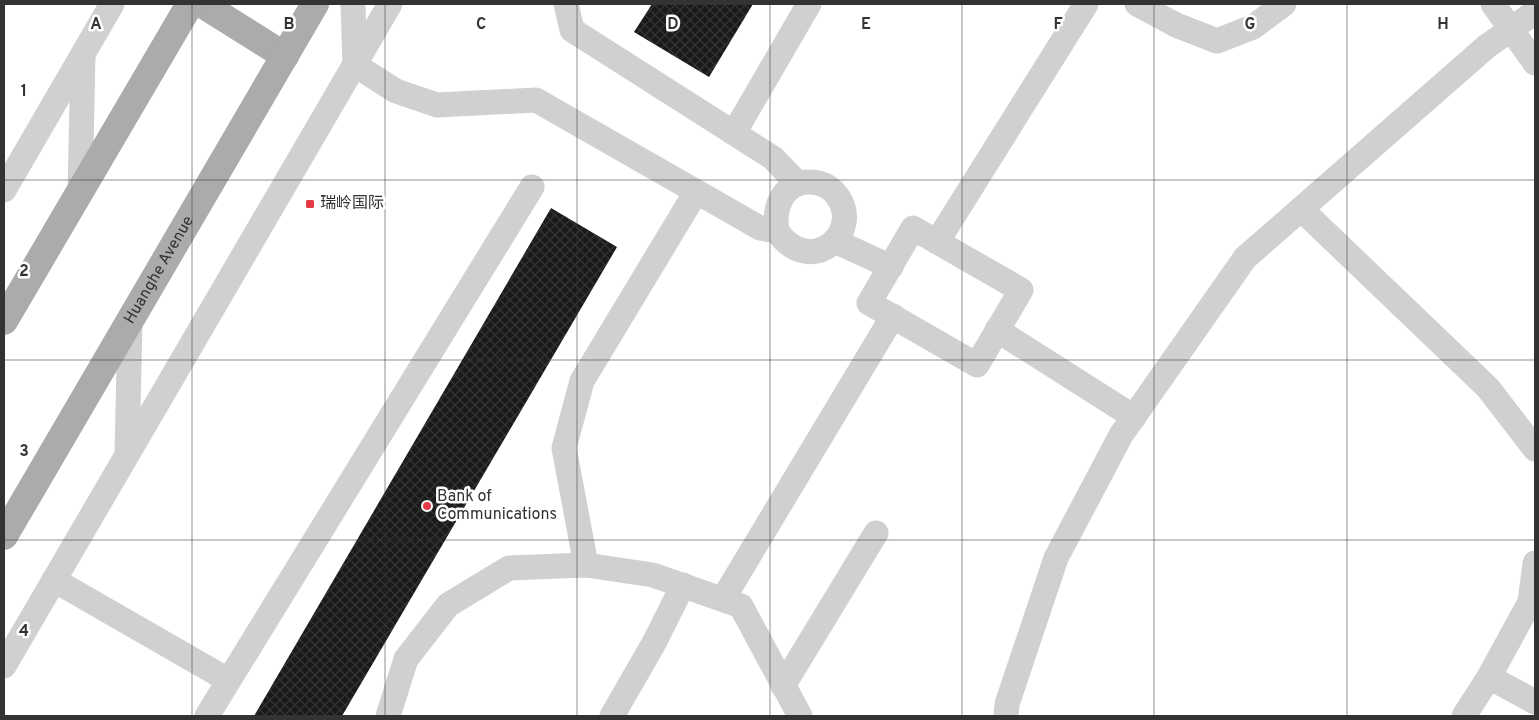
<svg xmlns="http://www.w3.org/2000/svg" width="1539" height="720" viewBox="0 0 1539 720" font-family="Overpass,'Noto Sans SC',sans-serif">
<defs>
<pattern id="building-cross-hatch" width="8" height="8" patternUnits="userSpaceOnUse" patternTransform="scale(1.25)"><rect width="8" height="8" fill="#1a1a1a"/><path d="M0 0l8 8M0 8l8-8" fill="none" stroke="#333"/></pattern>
</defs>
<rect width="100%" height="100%" fill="#fff"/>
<g fill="url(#building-cross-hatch)">
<polygon points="652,4 753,4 709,77 634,32"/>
<polygon points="551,208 617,247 342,716 254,716"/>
</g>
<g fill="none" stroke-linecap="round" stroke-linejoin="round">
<g stroke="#d0d0d0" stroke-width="25">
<path d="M353,4L355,65L396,91L437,105L536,100L760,228L777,231C811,281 868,229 834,192C828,186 819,182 810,182C783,181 773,208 777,231"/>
<polyline points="566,4 572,30 773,158 798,184"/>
<polyline points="1137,4 1176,25 1217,41 1253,27 1284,4"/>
<polyline points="1493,4 1535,63"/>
<polyline points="734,133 809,4"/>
<polyline points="4,190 112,4"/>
<polyline points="80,192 83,56"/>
<polyline points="1301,209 1488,388 1535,449"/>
<polygon points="913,228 1021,290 977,365 869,303"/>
<polyline points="835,241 891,267"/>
<polyline points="937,242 1086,4"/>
<polyline points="997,330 1134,417"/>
<polyline points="127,453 130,321"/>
<polyline points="586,565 564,448 582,381 696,192"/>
<polyline points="54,580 228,680"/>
<polyline points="723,599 893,316"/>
<polyline points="4,666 390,4"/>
<polyline points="1489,677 1535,702"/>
<polyline points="783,686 876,533"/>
<polyline points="207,716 532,187"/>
<polyline points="388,716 406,659 448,605 509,568 586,565 653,575 741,606 800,716"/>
<polyline points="612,716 654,643 683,585"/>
<polyline points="1006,716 1007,704 1056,558 1121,435 1245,258 1486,47 1535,12"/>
<polyline points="1464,716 1489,677 1530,602 1535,563"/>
</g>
<g stroke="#ababab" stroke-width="28">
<polyline points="202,4 285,56"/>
<polyline points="4,321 190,4"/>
<path id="s1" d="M4,536L315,4"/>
</g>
</g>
<path fill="none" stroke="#333" stroke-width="1" stroke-opacity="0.55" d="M192,4V716M385,4V716M577,4V716M770,4V716M962,4V716M1154,4V716M1347,4V716M4,180H1535M4,360H1535M4,540H1535"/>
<g fill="#e63946" stroke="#fff" stroke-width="2">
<rect x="305" y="199" width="10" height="10" rx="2.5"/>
<circle cx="427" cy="506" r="5"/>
</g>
<g text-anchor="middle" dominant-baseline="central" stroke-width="5" stroke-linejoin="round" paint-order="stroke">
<g font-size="16" fill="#333" stroke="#fff" text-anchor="start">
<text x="320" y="204">瑞岭国际</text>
<text x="437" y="497">Bank of<tspan x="437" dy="18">Communications</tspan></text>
</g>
<g font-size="16" fill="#333" stroke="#fff">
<text stroke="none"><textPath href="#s1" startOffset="308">Huanghe Avenue</textPath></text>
</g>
</g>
<g font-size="16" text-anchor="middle" font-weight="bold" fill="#333" stroke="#fff" stroke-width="5" stroke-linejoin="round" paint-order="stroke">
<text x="96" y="29">A</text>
<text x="289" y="29">B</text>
<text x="481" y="29">C</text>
<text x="673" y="29">D</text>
<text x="866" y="29">E</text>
<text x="1058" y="29">F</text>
<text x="1250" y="29">G</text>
<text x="1443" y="29">H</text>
<text x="24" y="96">1</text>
<text x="24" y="276">2</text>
<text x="24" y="456">3</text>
<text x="24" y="636">4</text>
</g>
<rect width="1539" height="720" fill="none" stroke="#333333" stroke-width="10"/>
</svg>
